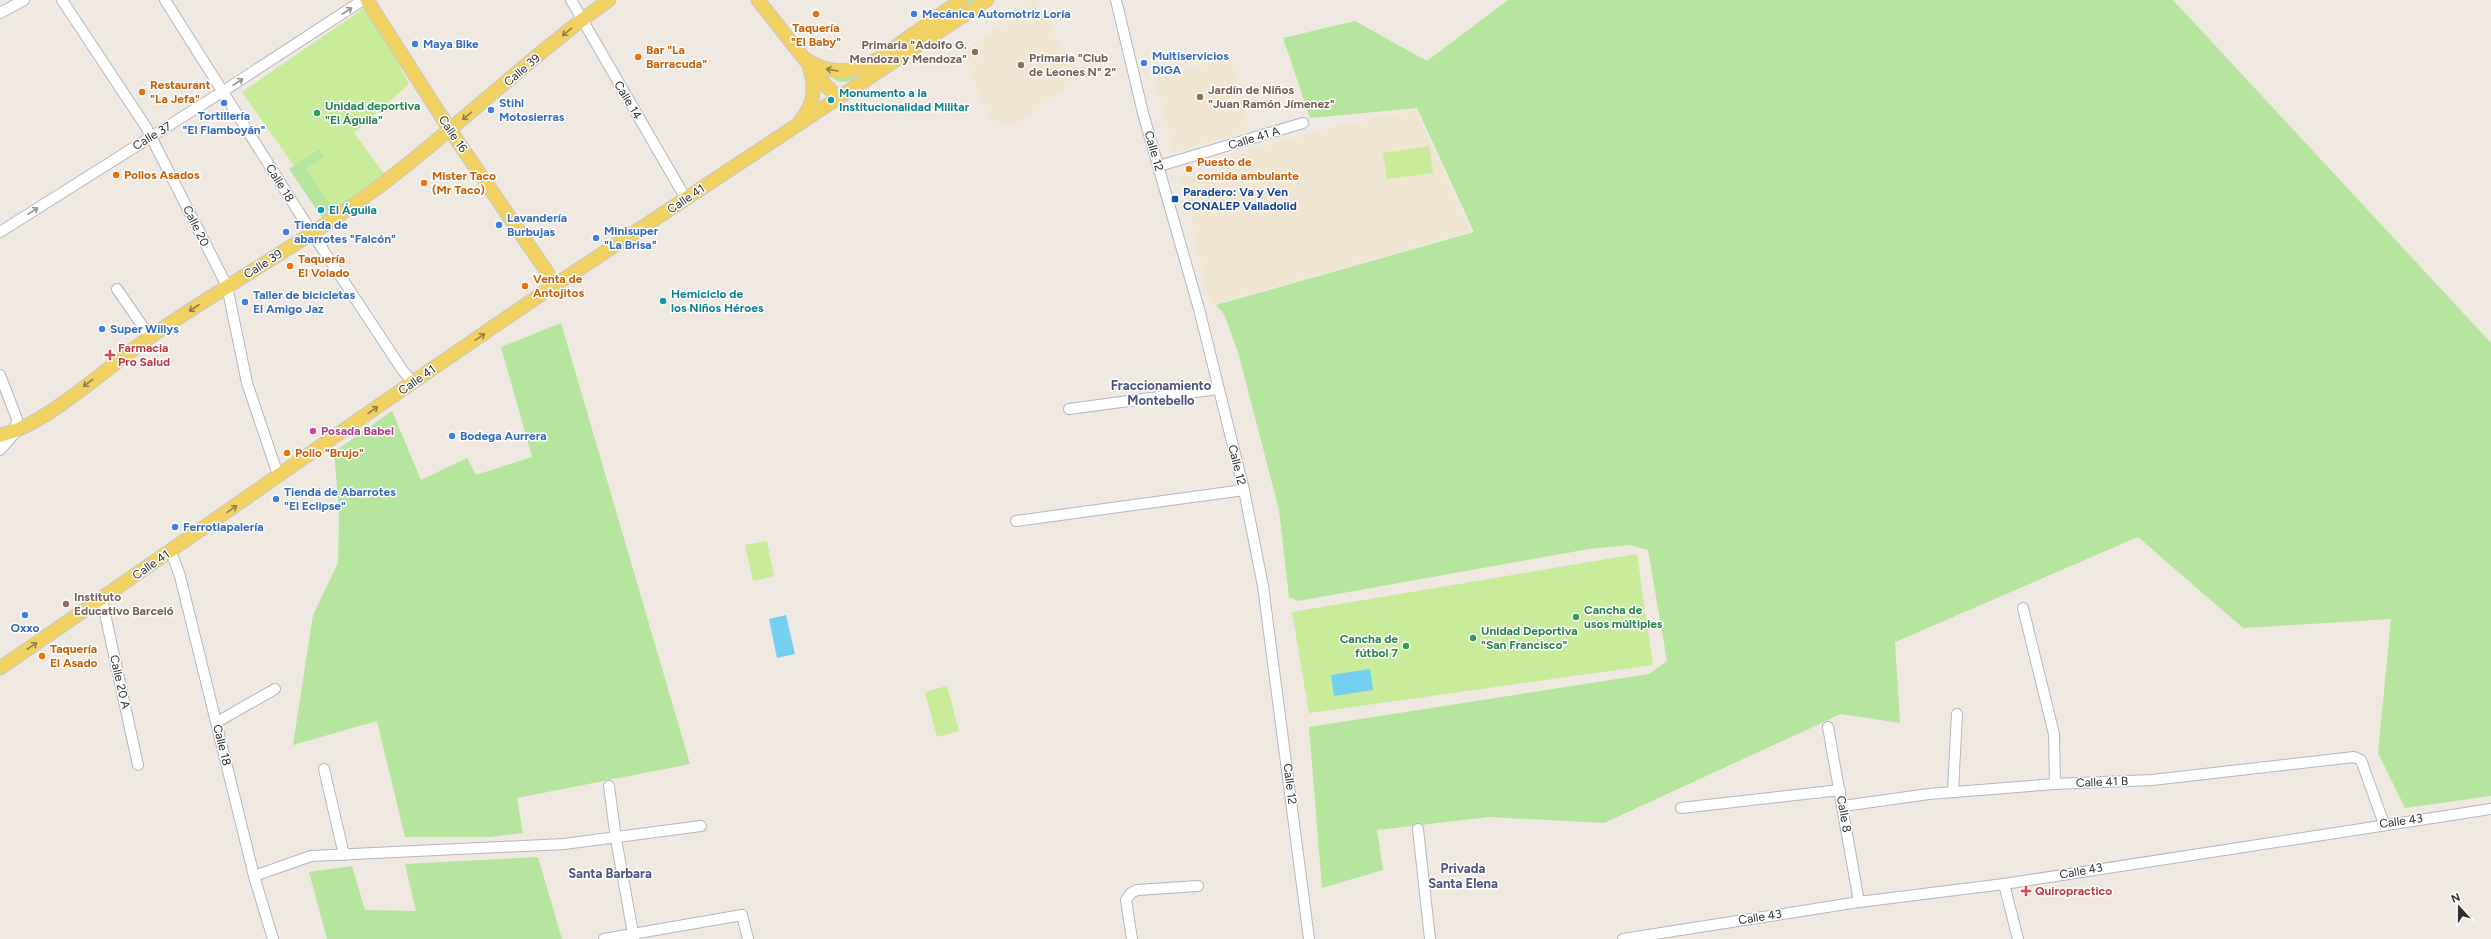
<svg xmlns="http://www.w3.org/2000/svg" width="2491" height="939" viewBox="0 0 2491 939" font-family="Figtree,sans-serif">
<rect width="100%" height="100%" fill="#efe9e1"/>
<g fill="#f0e6d1">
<polygon points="1034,2 1081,77 1014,126 990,120 963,53"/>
<polygon points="1231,58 1249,130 1174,152 1155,79"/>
<polygon points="1415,110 1471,231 1211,305 1181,178 1231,164 1229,156 1338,126"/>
</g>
<g fill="#b6e59e">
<path d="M968,0H978L868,74C855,79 846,86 833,79L834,76L872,66Z"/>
<polygon points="1508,0 2173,0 2491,343 2491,796 2405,808 2378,753 2391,619 2243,628 2138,537 1895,642 1900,723 1841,714 1604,823 1489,817 1377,830 1383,870 1322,888 1309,727 1649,674 1667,661 1648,550 1631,545 1589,549 1298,601 1289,597 1279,510 1238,352 1224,314 1216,305 1474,232 1417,108 1310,118 1283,38 1355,21 1427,61"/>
<polygon points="319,149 325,157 307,169 335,211 323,219 289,169"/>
<polygon points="561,323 690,764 517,798 523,833 490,837 405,837 377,721 293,745 313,615 338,563 339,510 334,452 392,411 421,480 467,458 476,475 532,457 501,347"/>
<polygon points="538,857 562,939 327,939 309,872 352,866 365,910 416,911 405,864"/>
</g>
<g fill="#c9ec9a">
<polygon points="367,6 409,84 354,133 385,175 335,211 307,169 325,157 319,149 294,166 242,92"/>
<polygon points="1429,146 1433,173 1387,179 1383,153"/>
<polygon points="767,541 774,576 753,581 745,545"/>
<polygon points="1637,554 1653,665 1309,713 1292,612"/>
<polygon points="947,686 959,731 937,737 925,692"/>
</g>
<g fill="#75cff0">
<polygon points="786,615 795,654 777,658 769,619"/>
<polygon points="1370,669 1373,690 1334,696 1331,675"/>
</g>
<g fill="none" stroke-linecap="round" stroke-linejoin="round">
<defs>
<g id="minor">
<polyline points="62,0 146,127 227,286 247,383 278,475"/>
<polyline points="165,0 312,233 403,371 413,382"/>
<polyline points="571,0 686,199"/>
<polyline points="1116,0 1143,113 1199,309 1244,490 1263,586 1309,939"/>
<polyline points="0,13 24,0"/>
<polyline points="1159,166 1303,123"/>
<polyline points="0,232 222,92 363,0"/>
<polyline points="117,289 150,337"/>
<polyline points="0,375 17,419 15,433 0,450"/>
<polyline points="1069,409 1218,389"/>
<polyline points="1016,521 1244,490"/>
<polyline points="171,552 180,576 254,876 273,939"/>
<polyline points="102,600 138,765"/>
<polyline points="2023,608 2054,734 2055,784"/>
<polyline points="217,722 275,689"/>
<polyline points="1828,727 1859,902"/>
<polyline points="324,769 344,855"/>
<polyline points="609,786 616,839 634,939"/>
<polyline points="1953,791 1957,714"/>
<polyline points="1843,806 1929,794 2055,784 2152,780 2354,757 2361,760 2384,824"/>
<polyline points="1681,808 1840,790"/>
<polyline points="1418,829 1430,939"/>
<polyline points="254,876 311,856 564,844 701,826"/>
<polyline points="2004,884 2018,939"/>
<polyline points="604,939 742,915 748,939"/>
<polyline points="1132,939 1126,900 1131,893 1137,890 1198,886"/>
<polyline points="1623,939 1859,902 2004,884 2491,809"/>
</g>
<g id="major">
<polyline points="367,0 450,130 547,272 554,286"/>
<polyline points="758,0 821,80 838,98"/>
<path d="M805,59C846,86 875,62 909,37C927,25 944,12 961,0"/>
<path d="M801,120C814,105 816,88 810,70"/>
<path d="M0,435C44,427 111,364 150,337C225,285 305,242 377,188C457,128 528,58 609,0"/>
<path d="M0,668C185,542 367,412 552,287C697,190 842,96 987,0"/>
</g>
</defs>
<use href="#minor" stroke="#b4b7c1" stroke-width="12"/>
<use href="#major" stroke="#c9c9c9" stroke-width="15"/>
<use href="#minor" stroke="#fff" stroke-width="10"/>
<use href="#major" stroke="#f2d163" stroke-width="13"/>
</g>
<defs><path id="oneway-shaft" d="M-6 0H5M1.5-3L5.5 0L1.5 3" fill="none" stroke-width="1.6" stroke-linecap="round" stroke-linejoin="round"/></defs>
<g stroke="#969696">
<use href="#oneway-shaft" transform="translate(347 11) rotate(-33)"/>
<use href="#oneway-shaft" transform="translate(238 82) rotate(-33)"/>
<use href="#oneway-shaft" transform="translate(33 211) rotate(-33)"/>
</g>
<g stroke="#908048">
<use href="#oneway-shaft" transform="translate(567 32) rotate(140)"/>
<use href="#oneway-shaft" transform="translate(832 70) rotate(-170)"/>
<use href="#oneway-shaft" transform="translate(467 116) rotate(140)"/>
<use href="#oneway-shaft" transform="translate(194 308) rotate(147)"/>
<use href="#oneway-shaft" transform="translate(480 337) rotate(-34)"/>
<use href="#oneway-shaft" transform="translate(88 383) rotate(143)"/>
<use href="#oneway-shaft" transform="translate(373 410) rotate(-35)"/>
<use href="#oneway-shaft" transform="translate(232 509) rotate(-35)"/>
<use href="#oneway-shaft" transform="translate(32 646) rotate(-34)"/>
</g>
<g fill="#e8710a" stroke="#fff" stroke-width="1.5">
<circle cx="816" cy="14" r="4"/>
<circle cx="638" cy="57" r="4"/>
<circle cx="142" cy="92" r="4"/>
<circle cx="1189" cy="169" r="4"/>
<circle cx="116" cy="175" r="4"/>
<circle cx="424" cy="183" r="4"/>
<circle cx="290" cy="266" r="4"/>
<circle cx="525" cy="286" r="4"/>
<circle cx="287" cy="453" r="4"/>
<circle cx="42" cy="656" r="4"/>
</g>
<g fill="#3f7fe0" stroke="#fff" stroke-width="1.5">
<circle cx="914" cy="14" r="4"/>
<circle cx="415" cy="44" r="4"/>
<circle cx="1144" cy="63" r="4"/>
<circle cx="224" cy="103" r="4"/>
<circle cx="491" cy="110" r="4"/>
<circle cx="499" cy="225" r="4"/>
<circle cx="286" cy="232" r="4"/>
<circle cx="596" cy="238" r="4"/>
<circle cx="245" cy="302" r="4"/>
<circle cx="102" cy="329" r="4"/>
<circle cx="452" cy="436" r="4"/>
<circle cx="276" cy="499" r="4"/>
<circle cx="175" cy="527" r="4"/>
<circle cx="25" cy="615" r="4"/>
</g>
<g fill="#8d6e63" stroke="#fff" stroke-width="1.5">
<circle cx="975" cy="52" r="4"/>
<circle cx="1021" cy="65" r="4"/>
<circle cx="1200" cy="97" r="4"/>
<circle cx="66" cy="604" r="4"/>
</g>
<g fill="#0f9aa8" stroke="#fff" stroke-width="1.5">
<circle cx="831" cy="100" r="4"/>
<circle cx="321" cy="210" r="4"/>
<circle cx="663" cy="301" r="4"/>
</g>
<g fill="#2e9e5b" stroke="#fff" stroke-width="1.5">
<circle cx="317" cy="113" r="4"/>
<circle cx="1576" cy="617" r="4"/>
<circle cx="1473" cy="638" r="4"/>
<circle cx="1406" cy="646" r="4"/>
</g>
<rect fill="#1a4fb4" stroke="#fff" stroke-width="1.5" x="1171" y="195" width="8" height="8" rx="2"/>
<g fill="#e0444e" stroke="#fff" stroke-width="1.5">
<path d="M108 349h4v4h4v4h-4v4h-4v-4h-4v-4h4z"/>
<path d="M2024 885h4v4h4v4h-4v4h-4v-4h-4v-4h4z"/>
</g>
<circle fill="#d1479c" stroke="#fff" stroke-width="1.5" cx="313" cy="431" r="4"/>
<g text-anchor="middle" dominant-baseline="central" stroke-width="3" stroke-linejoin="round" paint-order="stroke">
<g font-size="12" font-weight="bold" fill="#366cbe" stroke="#fff" text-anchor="start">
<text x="922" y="14">Mecánica Automotriz Loría</text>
<text x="423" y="44">Maya Bike</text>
<text x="1152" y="56">Multiservicios<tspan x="1152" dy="14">DIGA</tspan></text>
<text x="499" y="103">Stihl<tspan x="499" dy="14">Motosierras</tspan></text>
<text x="224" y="116" text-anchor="middle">Tortillería<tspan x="224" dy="14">"El Flamboyán"</tspan></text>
<text x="507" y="218">Lavandería<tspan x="507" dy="14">Burbujas</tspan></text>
<text x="294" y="225">Tienda de<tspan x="294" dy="14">abarrotes "Falcón"</tspan></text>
<text x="604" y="231">Minisuper<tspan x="604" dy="14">"La Brisa"</tspan></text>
<text x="253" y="295">Taller de bicicletas<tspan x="253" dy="14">El Amigo Jaz</tspan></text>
<text x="110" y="329">Super Willys</text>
<text x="460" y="436">Bodega Aurrera</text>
<text x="284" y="492">Tienda de Abarrotes<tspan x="284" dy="14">"El Eclipse"</tspan></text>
<text x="183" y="527">Ferrotlapalería</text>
<text x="25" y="628" text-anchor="middle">Oxxo</text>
</g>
<g font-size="12" font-weight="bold" fill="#c56008" stroke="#fff" text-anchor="start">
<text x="816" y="28" text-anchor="middle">Taquería<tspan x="816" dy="14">"El Baby"</tspan></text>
<text x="646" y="50">Bar "La<tspan x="646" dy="14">Barracuda"</tspan></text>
<text x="150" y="85">Restaurant<tspan x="150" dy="14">"La Jefa"</tspan></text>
<text x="1197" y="162">Puesto de<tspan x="1197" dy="14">comida ambulante</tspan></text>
<text x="124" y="175">Pollos Asados</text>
<text x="432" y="176">Mister Taco<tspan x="432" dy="14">(Mr Taco)</tspan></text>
<text x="298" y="259">Taquería<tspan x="298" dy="14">El Volado</tspan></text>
<text x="533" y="279">Venta de<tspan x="533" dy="14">Antojitos</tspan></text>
<text x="295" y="453">Pollo "Brujo"</text>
<text x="50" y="649">Taquería<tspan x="50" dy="14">El Asado</tspan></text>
</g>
<g font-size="12" font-weight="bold" fill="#785e54" stroke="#fff" text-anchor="start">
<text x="967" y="45" text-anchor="end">Primaria "Adolfo G.<tspan x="967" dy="14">Mendoza y Mendoza"</tspan></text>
<text x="1029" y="58">Primaria "Club<tspan x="1029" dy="14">de Leones N° 2"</tspan></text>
<text x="1208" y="90">Jardín de Niños<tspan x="1208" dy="14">"Juan Ramón Jímenez"</tspan></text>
<text x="74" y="597">Instituto<tspan x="74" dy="14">Educativo Barceló</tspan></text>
</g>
<g font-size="12" fill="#2e2e2e" stroke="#fff">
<text transform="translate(522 70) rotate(-40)">Calle 39</text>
<text transform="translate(628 100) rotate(59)">Calle 14</text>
<text transform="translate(453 134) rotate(56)">Calle 16</text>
<text transform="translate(152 136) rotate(-31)">Calle 37</text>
<text transform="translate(1254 138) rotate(-17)">Calle 41 A</text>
<text transform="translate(1154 151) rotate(74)">Calle 12</text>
<text transform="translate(280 183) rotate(58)">Calle 18</text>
<text transform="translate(686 199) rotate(-34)">Calle 41</text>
<text transform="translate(196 226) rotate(64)">Calle 20</text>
<text transform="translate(263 264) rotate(-32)">Calle 39</text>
<text transform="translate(417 380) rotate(-35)">Calle 41</text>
<text transform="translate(1237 465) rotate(76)">Calle 12</text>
<text transform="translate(151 565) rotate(-35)">Calle 41</text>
<text transform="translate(120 682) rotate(77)">Calle 20 A</text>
<text transform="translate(222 745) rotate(76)">Calle 18</text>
<text transform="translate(2102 782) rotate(-2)">Calle 41 B</text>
<text transform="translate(1290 784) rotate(83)">Calle 12</text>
<text transform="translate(1844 814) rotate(80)">Calle 8</text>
<text transform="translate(2401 821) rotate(-8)">Calle 43</text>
<text transform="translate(2081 871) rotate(-10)">Calle 43</text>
<text transform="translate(1760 917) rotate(-9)">Calle 43</text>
</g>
<g font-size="12" font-weight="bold" fill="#0d838f" stroke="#fff" text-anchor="start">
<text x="839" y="93">Monumento a la<tspan x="839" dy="14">Institucionalidad Militar</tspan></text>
<text x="329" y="210">El Águila</text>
<text x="671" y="294">Hemiciclo de<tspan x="671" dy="14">los Niños Héroes</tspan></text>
</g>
<g font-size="12" font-weight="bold" fill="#27864d" stroke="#fff" text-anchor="start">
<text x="325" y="106">Unidad deportiva<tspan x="325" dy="14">"El Águila"</tspan></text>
<text x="1584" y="610">Cancha de<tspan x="1584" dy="14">usos múltiples</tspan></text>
<text x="1481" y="631">Unidad Deportiva<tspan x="1481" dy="14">"San Francisco"</tspan></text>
<text x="1398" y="639" text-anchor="end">Cancha de<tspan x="1398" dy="14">fútbol 7</tspan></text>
</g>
<g font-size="12" font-weight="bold" fill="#164399" stroke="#fff" text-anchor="start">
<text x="1183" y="192">Paradero: Va y Ven<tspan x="1183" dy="14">CONALEP Valladolid</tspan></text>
</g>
<g font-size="12" font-weight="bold" fill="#be3a42" stroke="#fff" text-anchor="start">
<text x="118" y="348">Farmacia<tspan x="118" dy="14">Pro Salud</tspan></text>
<text x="2035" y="891">Quiropractico</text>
</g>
<g font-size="12" font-weight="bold" fill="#b23c85" stroke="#fff" text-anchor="start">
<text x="321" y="431">Posada Babel</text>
</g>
<g font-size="13" font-weight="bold" fill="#4d5680" stroke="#fff">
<text x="1161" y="385">Fraccionamiento<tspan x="1161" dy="15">Montebello</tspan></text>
<text x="1463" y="868">Privada<tspan x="1463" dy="15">Santa Elena</tspan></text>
<text x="610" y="873">Santa Barbara</text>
</g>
</g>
<g transform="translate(2459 907) rotate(339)" stroke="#ffffff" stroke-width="3" paint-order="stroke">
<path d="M0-3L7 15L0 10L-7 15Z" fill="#2e2e2e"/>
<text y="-6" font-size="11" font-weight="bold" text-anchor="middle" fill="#2e2e2e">N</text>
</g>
</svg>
